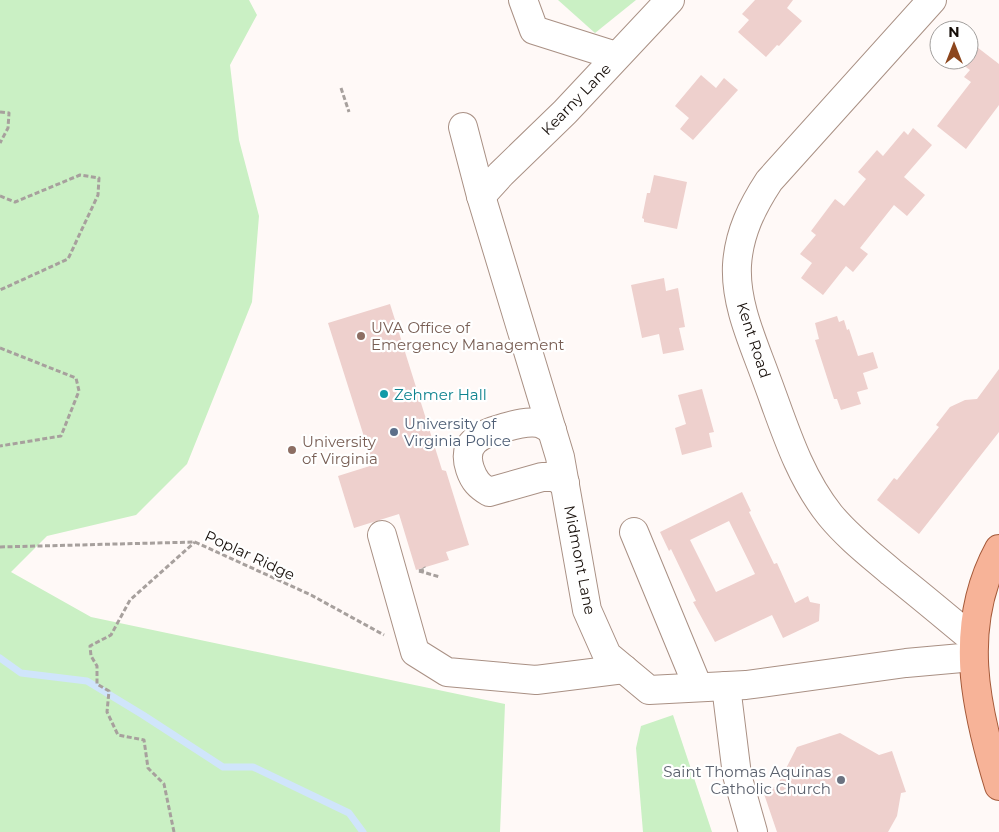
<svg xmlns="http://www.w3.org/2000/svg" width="999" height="832" viewBox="0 0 999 832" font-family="Montserrat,sans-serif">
<rect width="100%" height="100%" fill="#fff9f7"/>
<g fill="#caf0c4">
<polygon points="0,0 249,0 257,15 230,65 239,140 259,216 252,302 187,464 136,515 47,536 11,572 91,617 505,704 500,832 0,832"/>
<polygon points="558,0 636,0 595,33"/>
<polygon points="673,715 712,832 643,832 636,748 641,726"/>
</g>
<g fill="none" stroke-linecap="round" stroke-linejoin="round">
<polyline stroke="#d0e5fb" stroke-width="7" points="0,658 21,673 87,681 143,715 223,767 253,767 349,813 363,832"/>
</g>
<g fill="#eed0cd" fill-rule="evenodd">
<polygon points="755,0 793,0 787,8 802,21 779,46 777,45 766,57 738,32 749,20 742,14"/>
<polygon points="973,44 999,64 999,105 966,149 937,126 971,82 964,77 970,70 959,62 960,60 969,60 969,49"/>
<polygon points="701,75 716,88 724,78 738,90 693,140 680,129 689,118 675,106"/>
<polygon points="913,128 932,145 904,177 925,195 907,216 894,205 860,248 868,254 853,272 846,266 823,295 801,278 812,263 800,254 816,235 811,231 835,199 844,206 866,179 858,172 877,150 883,156 904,131 908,135"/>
<polygon points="654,175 687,182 677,229 644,222 644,219 642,218 647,193 650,193"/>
<polygon points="664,278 666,291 678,288 685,327 679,328 684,350 663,354 659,334 642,338 631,285"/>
<polygon points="390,304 442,470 446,471 469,545 446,552 449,560 416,570 399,514 354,528 338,476 373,465 328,323"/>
<polygon points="837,316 839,322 844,320 847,330 849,329 858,356 873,352 878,368 863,373 868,389 857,392 861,404 841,410 837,399 834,399 815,340 819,339 815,323"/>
<polygon points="999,369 999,432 919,534 877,500 894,478 897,480 939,427 936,425 950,407 965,400 977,399"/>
<polygon points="702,389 714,432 709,433 712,447 682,455 675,428 686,424 678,395"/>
<path d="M742,492L751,511L749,512L774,564L777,563L795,603L808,596L810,602L820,604L819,621L783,638L772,615L715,642L693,602L696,601L671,549L669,551L660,532ZM729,521L755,574L716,592L690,540Z"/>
<polygon points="840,733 879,755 892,751 906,792 901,793 897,816 888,832 777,832 763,791 777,786 797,747"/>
</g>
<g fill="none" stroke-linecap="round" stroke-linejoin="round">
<defs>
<g id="minor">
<polyline points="523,0 534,30 613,55 618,54"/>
<path d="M932,0L769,181C752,207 739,233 737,265C735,304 753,342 766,378C784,426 798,475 830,515C848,537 870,554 891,572C919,594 946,617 974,640"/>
<polyline points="463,127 481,196 560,457 587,610 607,655 649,690 746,685 906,663 973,657"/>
<polyline points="481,196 501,174 565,112 670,0"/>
<path d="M552,430C547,427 543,424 538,423C526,421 514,425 503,428C481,434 461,442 470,469C474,481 479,486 489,492L542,477H554L565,483"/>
<polyline points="634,532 698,687"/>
<polyline points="382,535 415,652 447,672 536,680 624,669"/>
<polyline points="726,686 737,775 753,832"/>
</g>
<path id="major" d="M999,549C957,626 975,707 999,786"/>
</defs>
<use href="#minor" stroke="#a99084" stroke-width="30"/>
<use href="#major" stroke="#a45939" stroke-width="30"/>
<g stroke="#a7a09d" stroke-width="3" stroke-dasharray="5 2.5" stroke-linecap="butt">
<polyline points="341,88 349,112"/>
<polyline points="0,112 9,113 8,128 0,143"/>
<polyline points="0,196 15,202 80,175 99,178 98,195 68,259 0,290"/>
<polyline points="0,348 76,378 79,391 61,436 0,446"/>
<polyline points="0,547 195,542 311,595 384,635"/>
<polyline points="419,571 440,577"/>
<polyline points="419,571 425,569 424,567"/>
<polyline points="174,832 164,784 148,768 144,740 118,735 107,712 109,691 97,684 97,666 91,656 90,646 111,635 130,600 195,542"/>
</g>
<use href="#minor" stroke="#fff" stroke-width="28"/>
<use href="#major" stroke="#f7b398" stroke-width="28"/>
</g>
<g fill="#8d6e63" stroke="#fff" stroke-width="2">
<circle cx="361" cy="336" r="5"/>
<circle cx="292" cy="450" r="5"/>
</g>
<circle fill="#0f9aa8" stroke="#fff" stroke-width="2" cx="384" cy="394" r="5"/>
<circle fill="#5c6f8a" stroke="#fff" stroke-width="2" cx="394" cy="432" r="5"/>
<circle fill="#6b7280" stroke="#fff" stroke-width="2" cx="841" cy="780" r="5"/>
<g text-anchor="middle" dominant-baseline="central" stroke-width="4.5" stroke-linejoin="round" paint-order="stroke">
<g font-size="15" fill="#160e09" stroke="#fff">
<text transform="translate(576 99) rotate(-46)">Kearny Lane</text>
<text transform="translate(754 340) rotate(72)">Kent Road</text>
<text transform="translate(250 555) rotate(25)">Poplar Ridge</text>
<text transform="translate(580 560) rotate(79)">Midmont Lane</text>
</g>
<g font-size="15" fill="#785e54" stroke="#fff" text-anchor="start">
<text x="371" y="327">UVA Office of<tspan x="371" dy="17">Emergency Management</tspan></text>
<text x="302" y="441">University<tspan x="302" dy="17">of Virginia</tspan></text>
</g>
<g font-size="15" fill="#0d838f" stroke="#fff" text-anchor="start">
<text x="394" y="394">Zehmer Hall</text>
</g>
<g font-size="15" fill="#4e5e75" stroke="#fff" text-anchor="start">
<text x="404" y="423">University of<tspan x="404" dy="17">Virginia Police</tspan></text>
</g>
<g font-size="15" fill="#5b616d" stroke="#fff" text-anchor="end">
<text x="831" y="771">Saint Thomas Aquinas<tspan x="831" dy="17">Catholic Church</tspan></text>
</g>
</g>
<g transform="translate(954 45)"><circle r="24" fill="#ffffff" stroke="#a29f9d"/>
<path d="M0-4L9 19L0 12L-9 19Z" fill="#8c461d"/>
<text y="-8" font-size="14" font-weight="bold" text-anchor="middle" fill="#160e09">N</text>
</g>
</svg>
